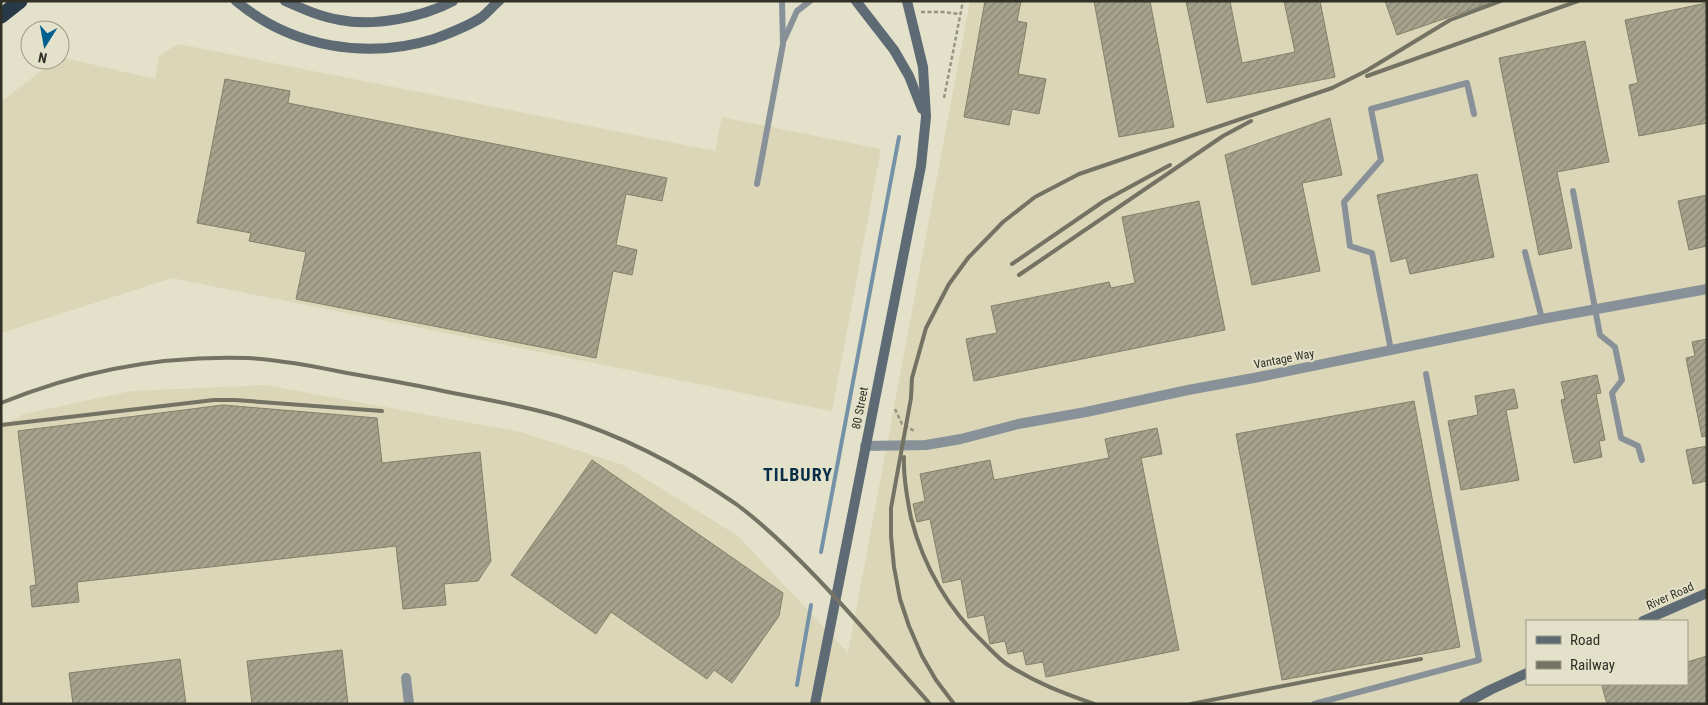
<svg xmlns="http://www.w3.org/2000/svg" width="1708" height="705" viewBox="0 0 1708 705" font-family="'Roboto Condensed',sans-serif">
<defs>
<pattern id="building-hatch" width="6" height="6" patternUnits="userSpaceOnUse" patternTransform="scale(1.25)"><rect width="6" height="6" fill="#a6a38d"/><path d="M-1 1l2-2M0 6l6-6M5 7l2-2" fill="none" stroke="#888573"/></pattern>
</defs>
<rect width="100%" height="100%" fill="#e3e1c9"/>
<g fill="#dad6b7" fill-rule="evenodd">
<path d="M970,1H1707V704H1V428L24,414L131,391L265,385L521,432L623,465L738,536L848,653ZM1527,621H1687V684H1527Z"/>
<polygon points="178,44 715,151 722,117 881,149 832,411 172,278 1,333 1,102 55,60 60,60 60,57 155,79 159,56"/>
</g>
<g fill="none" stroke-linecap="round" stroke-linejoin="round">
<g stroke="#7591a6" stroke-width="4">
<polyline points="821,552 899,137"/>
<polyline points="797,685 811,605"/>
</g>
</g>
<g fill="url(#building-hatch)" stroke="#83806a">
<polygon points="985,1 1021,1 1017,21 1027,23 1018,74 1046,79 1039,114 1012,109 1009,125 964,117"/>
<polygon points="1094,1 1150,1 1174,127 1119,137"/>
<polygon points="1186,1 1230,1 1242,63 1295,52 1284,1 1320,1 1335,77 1207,103"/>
<polygon points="1385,1 1489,1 1490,3 1397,35"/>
<polygon points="1707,3 1707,123 1639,136 1629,85 1638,83 1625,20"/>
<polygon points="1585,41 1609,162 1557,172 1572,248 1539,255 1499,58"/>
<polygon points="225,79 290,91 288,103 667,178 662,201 626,194 616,245 637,250 632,275 613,271 596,358 296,299 306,252 249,241 251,233 197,223"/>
<polygon points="1330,118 1342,175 1302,183 1320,271 1252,285 1225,155"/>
<polygon points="1477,174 1494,257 1410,274 1406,258 1391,262 1377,195"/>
<polygon points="1707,195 1707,246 1689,250 1678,201"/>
<polygon points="1199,201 1225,330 974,381 966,339 997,333 991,306 1109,282 1111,288 1135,283 1122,217"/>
<polygon points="1707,339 1707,436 1702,437 1686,358 1695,356 1692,342"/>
<polygon points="1597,375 1601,393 1596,394 1605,440 1599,441 1602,457 1574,463 1561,400 1565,399 1561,382"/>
<polygon points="1514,389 1518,408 1506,410 1519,480 1461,490 1448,421 1478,415 1475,396"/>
<polygon points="1414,401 1460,647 1282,680 1236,434"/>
<polygon points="223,405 377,418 382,463 480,452 491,561 478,581 444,584 446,605 403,609 396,546 77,582 79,602 32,607 30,586 36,585 18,431"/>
<polygon points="1157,428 1162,454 1141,458 1179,650 1046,677 1043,662 1026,665 1023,651 1008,654 1005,641 990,644 984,615 968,618 961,579 943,583 930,519 917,522 913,504 925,501 920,474 990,460 994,480 1109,458 1105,439"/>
<polygon points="1707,446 1707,481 1693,484 1686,450"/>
<polygon points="592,460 783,593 779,616 732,683 714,670 707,679 611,612 596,634 511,575"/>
<polygon points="342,650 348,704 252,704 247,661"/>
<polygon points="1707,656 1707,704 1607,704 1602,686 1611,684 1687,684 1687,662"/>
<polygon points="180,659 186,704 73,704 69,673"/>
</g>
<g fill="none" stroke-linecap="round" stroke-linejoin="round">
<g stroke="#969483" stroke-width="2.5" stroke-dasharray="4 2.5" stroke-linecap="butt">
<polyline points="921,12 943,12 960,14"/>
<polyline points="944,98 963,1"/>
<polyline points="895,409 902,424 916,432"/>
</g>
<g stroke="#889197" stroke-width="6">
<polyline points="784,40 797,11 810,1"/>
<polyline points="757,184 783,44 782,1"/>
<polyline points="1573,191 1600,335 1615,347 1622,380 1612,393 1621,438 1638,446 1642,460"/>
<polyline points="1525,252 1542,319"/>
<polyline points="1391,350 1372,253 1350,246 1344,202 1381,160 1371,109 1467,83 1474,114"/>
<polyline points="1314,704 1479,660 1426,374"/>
</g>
<g stroke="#889197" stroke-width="10">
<polyline points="865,446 926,445 961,439 1018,424 1086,412 1188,390 1259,377 1542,319 1707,289"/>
<polyline points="406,678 409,704"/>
</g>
<g stroke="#5e6b74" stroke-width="10">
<path d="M236,1C291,47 366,60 434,39C450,33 467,27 482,17C488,12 493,6 499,1"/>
<path d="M285,1C303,9 321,17 340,20C374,27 423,17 453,1"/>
<polyline points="856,1 894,50 909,76 922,109"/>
<polyline points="1643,621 1707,593"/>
<polyline points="815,704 921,166 926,117 923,67 907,1"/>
<polyline points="1464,704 1490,690 1527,673"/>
</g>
<polyline stroke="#283a47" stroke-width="15" points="1,16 20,1"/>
<g stroke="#737263" stroke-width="4">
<polyline points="1367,76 1578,1"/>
<polyline points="1012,264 1104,201 1170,165"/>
<polyline points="1019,275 1223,136 1251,121"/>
<path d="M1,403C79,371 163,355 248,358C281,360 314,366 347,373C376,378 405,383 434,389C475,398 518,404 558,416C622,435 681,466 736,504C766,526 792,552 818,579C856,619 893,662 930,704"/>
<polyline points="1,425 214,400 235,400 382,411"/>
<path d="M904,457C903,477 907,498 911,518C924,568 948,609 985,644C992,651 999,659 1008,665C1036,683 1063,693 1094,704"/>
<polyline points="954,704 936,680 922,656 909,626 900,599 894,567 891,536 891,508 911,398 912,378 926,328 949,284 968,258 1003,222 1035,197 1079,174 1332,88 1366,71 1450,20 1501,1"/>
<polyline points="1191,704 1421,659"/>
</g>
</g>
<g text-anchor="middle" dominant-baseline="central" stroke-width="4" stroke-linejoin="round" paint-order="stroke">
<g font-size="12" fill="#313027" stroke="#e3e1c9">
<text transform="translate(1284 359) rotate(-11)">Vantage Way</text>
<text transform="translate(860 408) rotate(-79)">80 Street</text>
<text transform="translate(1670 596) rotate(-24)">River Road</text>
</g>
<g font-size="18" font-weight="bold" letter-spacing="1" fill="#072e46" stroke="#e3e1c9">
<text x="798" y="474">TILBURY</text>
</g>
</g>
<rect width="1708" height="705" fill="none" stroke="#313027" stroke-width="5"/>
<rect x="1526" y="620" width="162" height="65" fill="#e3e1c9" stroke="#9c9a88"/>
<rect x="1536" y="636" width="25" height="8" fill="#5e6b74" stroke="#9c9a88"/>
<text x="1570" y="645" font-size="15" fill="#313027">Road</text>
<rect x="1536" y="661" width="25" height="8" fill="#737263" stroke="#9c9a88"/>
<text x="1570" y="670" font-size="15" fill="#313027">Railway</text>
<g transform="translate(45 45) rotate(191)"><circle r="24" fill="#e3e1c9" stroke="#9c9a88"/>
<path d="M0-4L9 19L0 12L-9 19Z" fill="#005f8f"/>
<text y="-8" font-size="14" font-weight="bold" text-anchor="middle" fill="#313027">N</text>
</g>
</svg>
